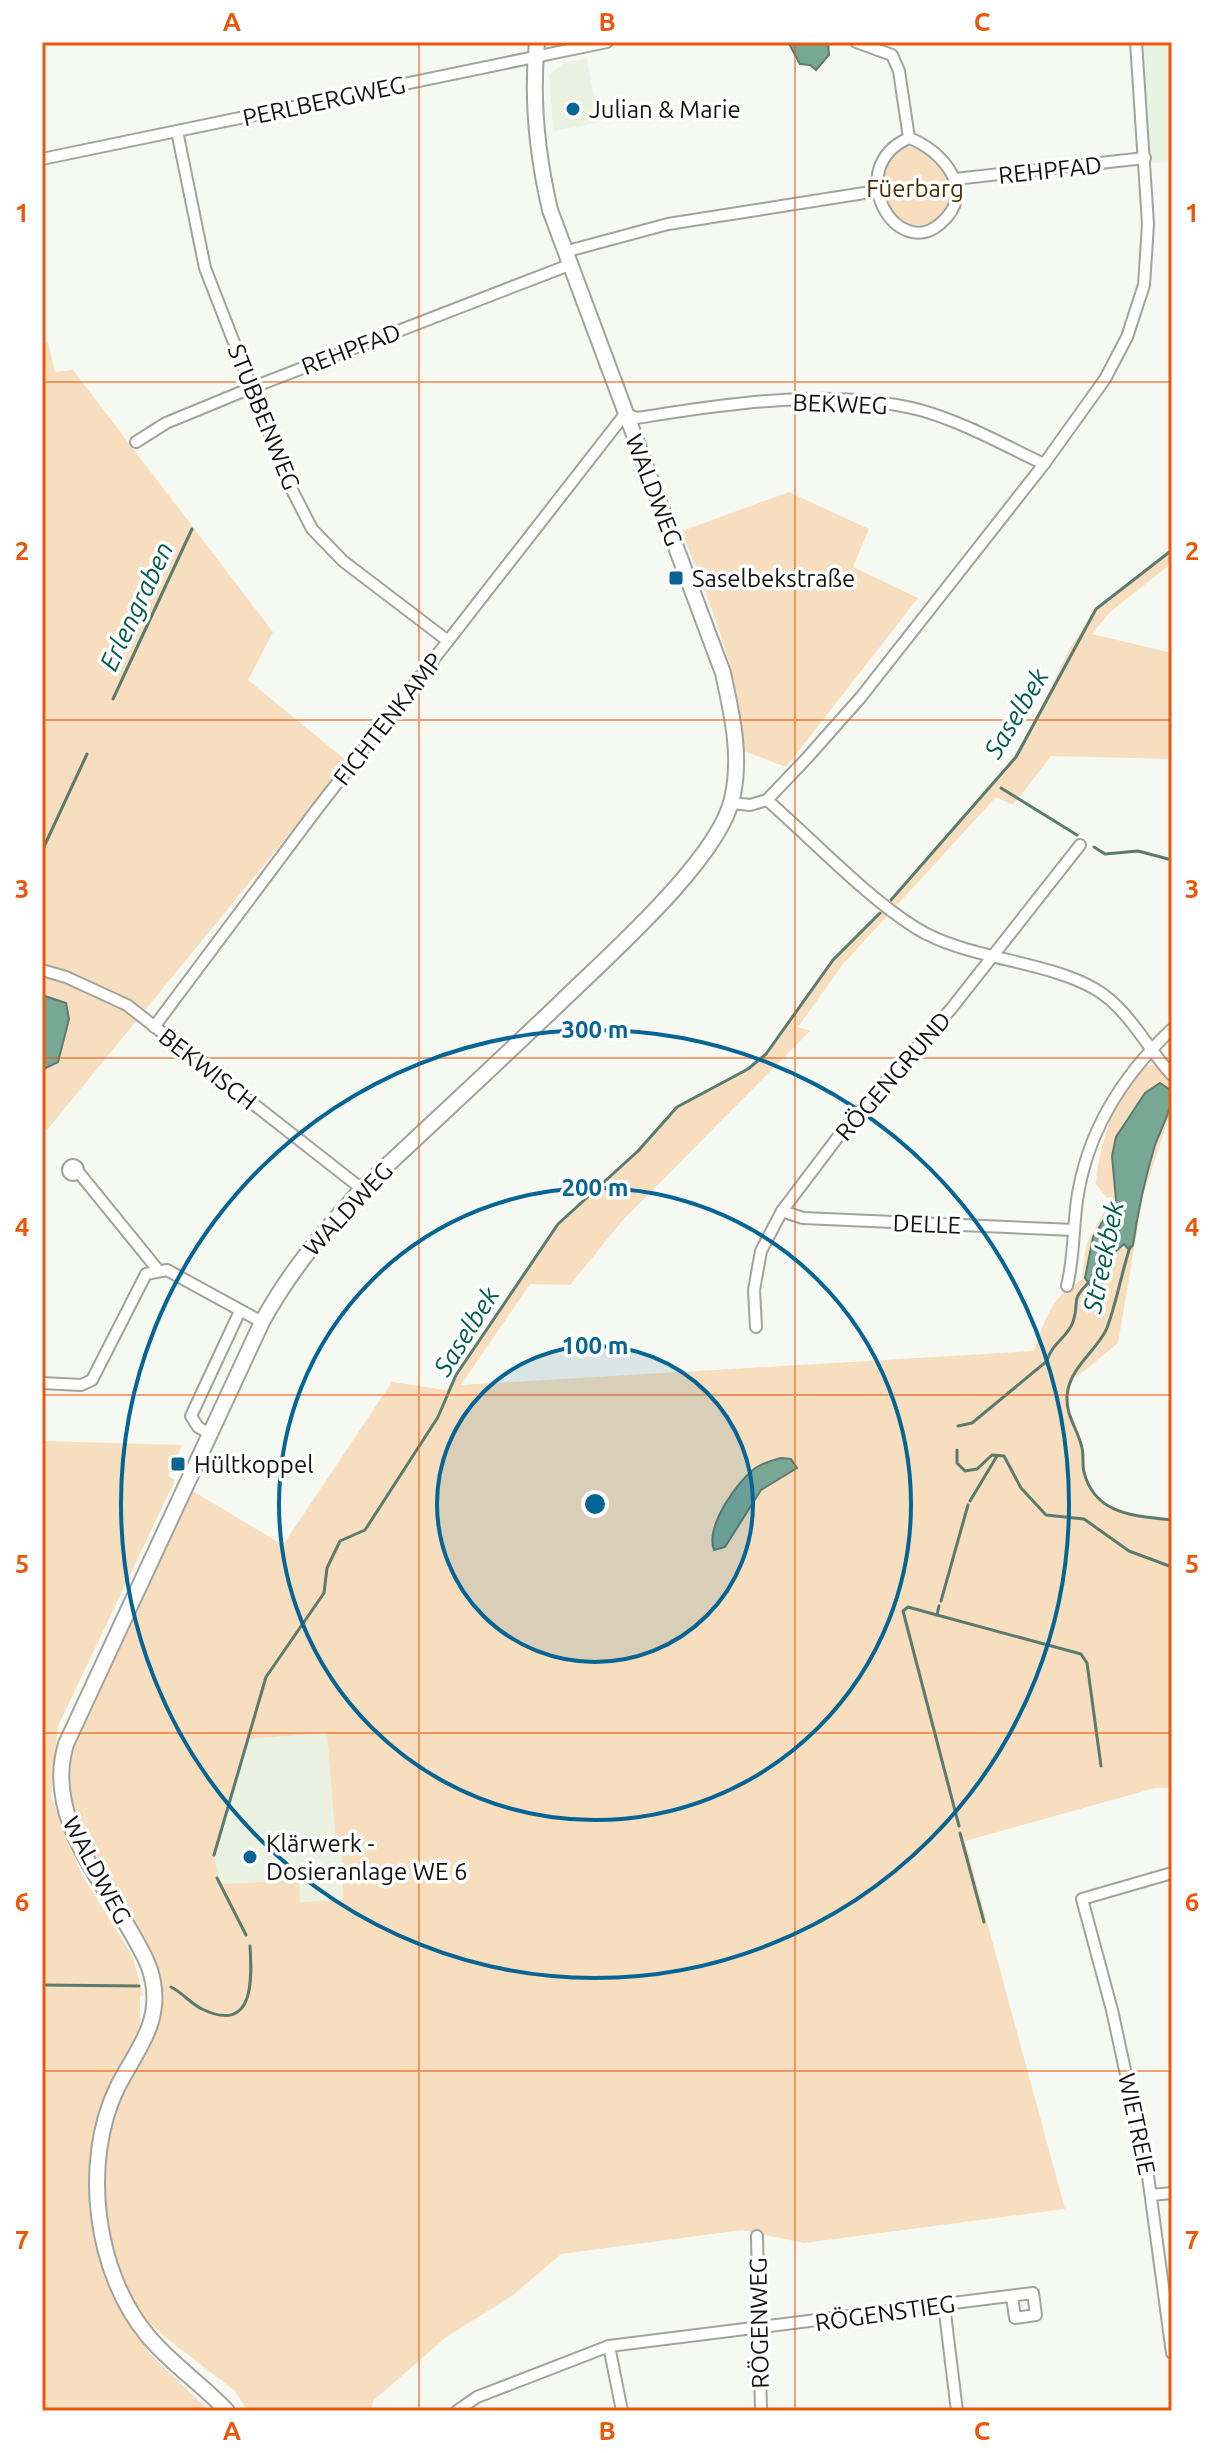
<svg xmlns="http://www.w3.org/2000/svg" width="1214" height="2453" viewBox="0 0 1214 2453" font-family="Ubuntu,sans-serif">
<rect width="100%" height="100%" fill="#f6f9f1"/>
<g fill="#ecf2e1">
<polygon points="1141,42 1172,42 1172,161 1151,163"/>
<polygon points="587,59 599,123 553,131 549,75 565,62"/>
<polygon points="327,1733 336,1845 342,1845 343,1901 299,1902 299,1880 218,1884 214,1855 249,1739"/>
</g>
<g fill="#f6debe" fill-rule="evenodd">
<path d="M906,146C922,148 938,155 945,171C977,238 855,253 889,157Z"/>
<polygon points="42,341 48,342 55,372 73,370 273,632 248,680 348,762 47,1130 42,1129 42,1070 58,1062 66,1003 42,995"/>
<path d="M789,492L869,529L853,567L918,598L786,767L744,751C741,672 709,604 682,531Z"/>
<path d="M1172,550V563L1110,612L1092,634L1172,653V759L1051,756L1013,805L996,797L843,964L798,1027L810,1031L622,1221L570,1285L530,1284L461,1385L1034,1351C1043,1323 1054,1292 1082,1280L1086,1245L1110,1201L1096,1184C1098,1152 1116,1085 1145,1065H1154L1172,1082V1091L1165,1086C1120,1101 1106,1156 1116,1200L1093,1237L1085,1278L1109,1275L1116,1251L1124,1243L1133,1245C1140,1202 1146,1144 1172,1108L1143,1196L1118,1343L1078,1376L1074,1375C1063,1411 1070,1413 1081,1446C1085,1456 1081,1466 1085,1476C1101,1516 1137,1516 1172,1520V1788H1155L965,1841L1065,2209L804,2243L742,2230L561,2254L513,2295L445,2338L373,2401L371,2411H248L235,2391L165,2337L122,2297L110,2265L100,2155L134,2058L154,1986L78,1843L59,1774L186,1487L283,1545L392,1382L446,1390L558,1224L607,1182L677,1107L748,1069L771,1049L833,960L880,913L1005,768L1028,734L1069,650L1095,609ZM327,1733L336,1845L342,1846L343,1900L300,1902L299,1880L219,1884L214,1855L249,1739Z"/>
<polygon points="42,1441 182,1445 168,1476 175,1480 58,1726 51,1796 82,1875 132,1955 143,1995 140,1996 140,2028 95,2134 91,2193 98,2251 113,2296 150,2354 210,2411 42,2411"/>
</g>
<g fill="#79a796" stroke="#5a7b6e" stroke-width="2">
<polygon points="788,42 828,42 829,55 816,70 810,65 800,64"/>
<polygon points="42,995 66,1003 69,1019 58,1062 42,1070"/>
<path d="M1160,1083L1172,1091C1172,1111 1162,1126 1155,1145C1145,1178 1138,1211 1133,1245L1129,1250L1124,1244L1115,1252L1103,1283L1090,1285L1085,1278L1093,1237L1116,1200L1112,1156L1116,1137L1145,1093Z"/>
<path d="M781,1458L791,1459L797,1468L761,1490L725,1547L714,1550C705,1527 738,1479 757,1467C764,1463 773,1460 781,1458Z"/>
</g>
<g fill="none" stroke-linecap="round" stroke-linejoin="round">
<g stroke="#5a7b6e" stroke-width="3">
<polyline points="113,699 192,529"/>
<polyline points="1001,788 1077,835"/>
<polyline points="1094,847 1105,854 1138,851 1172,860"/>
<polyline points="42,851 87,754"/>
<polyline points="891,900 1016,757 1096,609 1172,550"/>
<path d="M1130,1247C1121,1275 1117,1301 1107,1328C1098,1350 1069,1367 1067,1396C1066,1417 1078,1429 1082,1448C1084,1456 1082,1465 1084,1472C1095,1516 1137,1516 1172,1520"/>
<path d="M958,1426L972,1423L1047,1361C1051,1344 1068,1337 1073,1322C1081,1297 1068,1304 1090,1281"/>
<polyline points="957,1450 957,1463 965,1471 977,1469 992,1455 1004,1456 1021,1488 1046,1515 1084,1519 1129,1551 1172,1567"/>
<polyline points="970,1501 997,1456"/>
<polyline points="941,1601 968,1505"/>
<polyline points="939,1606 937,1615 1081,1654 1087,1663 1101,1766"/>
<polyline points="937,1615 908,1607 903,1611 959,1826"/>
<polyline points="960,1833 984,1922"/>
<polyline points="214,1855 266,1677 324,1593 327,1568 340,1541 365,1530 438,1417 456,1375 558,1224 638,1151 677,1107 748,1069 766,1054 833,960 880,913"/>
<polyline points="217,1878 246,1935"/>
<polyline points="42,1985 139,1986"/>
<path d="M171,1987C183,1993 191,2004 202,2009C255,2035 252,1978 250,1946"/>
</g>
<defs>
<g id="street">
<polyline points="856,42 892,55 899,71 909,138"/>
<polyline points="177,131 205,268 289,484 312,529 343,561 448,641"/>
<path d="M909,138C942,150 978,191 941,223C897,263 841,168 909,138Z"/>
<polyline points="42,159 607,42"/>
<polyline points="955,179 1145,158"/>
<polyline points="564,252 668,224 877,191"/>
<polyline points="136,442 166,423 251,388 569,265"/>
<path d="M767,800C813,840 865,896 916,928C965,959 1045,960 1095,989C1128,1008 1147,1048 1172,1075"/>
<polyline points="732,803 750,805 767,800 807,758 861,697 1044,464 1105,379 1127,337 1144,285 1148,224 1136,42"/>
<polyline points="42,970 66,977 127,1005 362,1189"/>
<path d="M154,1027L317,809L625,414L637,418C727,404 830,387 920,410C963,422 1004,445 1044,464"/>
<circle cx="73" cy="1170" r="5"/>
<polyline points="80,1174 158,1270"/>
<polyline points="782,1211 803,1218 1074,1230"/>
<path d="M1067,1286C1074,1258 1073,1229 1077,1200C1087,1131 1122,1076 1172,1029"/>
<polyline points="756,1327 754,1290 761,1251 782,1211 844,1129 951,1009 1080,845"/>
<polyline points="42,1383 81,1385 92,1380 146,1274 167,1270 262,1322"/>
<polyline points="210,1434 198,1427 191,1416 240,1311"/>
<polyline points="1172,1873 1082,1899 1112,2010 1148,2176 1172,2353"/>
<polyline points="1151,2195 1172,2193"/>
<polyline points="757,2236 761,2411"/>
<polyline points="944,2305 957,2411"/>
<polyline points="609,2346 622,2411"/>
<polyline points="457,2411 477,2397 609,2346 1033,2293 1036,2315 1015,2318 1012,2296"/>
</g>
<path id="secondary" d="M227,2411C202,2384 171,2364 148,2336C95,2273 81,2163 117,2088C135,2052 161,2025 153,1982C150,1964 140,1948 131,1932C98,1875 45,1814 66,1744L262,1322C289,1272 324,1231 362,1189C428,1127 495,1065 561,1002C607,957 718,860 732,799C742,757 732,714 723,673L550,210C537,154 531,100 537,42"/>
</defs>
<use href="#street" stroke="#a1a49c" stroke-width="14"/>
<use href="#secondary" stroke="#a1a49c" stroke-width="18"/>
<use href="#street" stroke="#fff" stroke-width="10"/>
<use href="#secondary" stroke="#fff" stroke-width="14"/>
</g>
<path fill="none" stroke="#e8590c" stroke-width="2" stroke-opacity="0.55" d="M419,42V2411M795,42V2411M42,382H1172M42,720H1172M42,1058H1172M42,1395H1172M42,1733H1172M42,2071H1172"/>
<circle cx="595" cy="1504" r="158" fill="#066594" fill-opacity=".12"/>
<g fill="none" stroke="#066594" stroke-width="4">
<circle cx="595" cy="1504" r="158"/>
<circle cx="595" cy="1504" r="316"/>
<circle cx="595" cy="1504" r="474"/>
</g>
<g fill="#066594" stroke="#fff" stroke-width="3">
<circle cx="573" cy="109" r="8"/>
<rect x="668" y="570" width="16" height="16" rx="4"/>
<rect x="170" y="1456" width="16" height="16" rx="4"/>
<circle cx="250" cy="1857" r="8"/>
</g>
<g text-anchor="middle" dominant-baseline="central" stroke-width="7" stroke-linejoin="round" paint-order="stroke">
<g font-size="24" fill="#121310" stroke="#fff">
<text transform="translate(324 101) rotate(-12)">PERLBERGWEG</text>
<text transform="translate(1050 170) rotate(-6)">REHPFAD</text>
<text transform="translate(351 349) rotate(-21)">REHPFAD</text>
<text transform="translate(840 404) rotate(2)">BEKWEG</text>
<text transform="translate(264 417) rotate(68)">STUBBENWEG</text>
<text transform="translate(654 490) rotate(69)">WALDWEG</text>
<text transform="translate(388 719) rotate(-52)">FICHTENKAMP</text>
<text transform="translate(208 1069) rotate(38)">BEKWISCH</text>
<text transform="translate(893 1076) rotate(-49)">RÖGENGRUND</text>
<text transform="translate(348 1209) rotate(-47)">WALDWEG</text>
<text transform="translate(927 1224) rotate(2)">DELLE</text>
<text transform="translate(97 1870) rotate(62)">WALDWEG</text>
<text transform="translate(1137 2124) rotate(78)">WIETREIE</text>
<text transform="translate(885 2313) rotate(-8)">RÖGENSTIEG</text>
<text transform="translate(759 2323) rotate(-91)">RÖGENWEG</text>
</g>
<g font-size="24" fill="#121310" stroke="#fff" text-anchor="start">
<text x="589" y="109">Julian &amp; Marie</text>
<text x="692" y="578">Saselbekstraße</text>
<text x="194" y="1464">Hültkoppel</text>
<text x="266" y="1843">Klärwerk -<tspan x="266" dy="28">Dosieranlage WE 6</tspan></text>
</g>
<g font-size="24" fill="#493001" stroke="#fff">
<text x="915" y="188">Füerbarg</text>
</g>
<g font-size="26" font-style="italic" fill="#005d47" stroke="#fff">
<text transform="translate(136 606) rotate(-65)">Erlengraben</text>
<text transform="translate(1016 713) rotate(-59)">Saselbek</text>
<text transform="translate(1103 1257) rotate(-78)">Streekbek</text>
<text transform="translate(466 1331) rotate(-58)">Saselbek</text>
</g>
</g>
<circle cx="595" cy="1504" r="12" fill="#066594" stroke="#fff" stroke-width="4"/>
<g font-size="24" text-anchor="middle" font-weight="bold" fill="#066594" stroke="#fff" stroke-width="7" stroke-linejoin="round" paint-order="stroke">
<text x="595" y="1038">300 m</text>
<text x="595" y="1196">200 m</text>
<text x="595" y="1354">100 m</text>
</g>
<rect width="1214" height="2453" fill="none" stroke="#ffffff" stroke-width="88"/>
<rect x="44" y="44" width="1126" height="2365" fill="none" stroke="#e8590c" stroke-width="3"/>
<g font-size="26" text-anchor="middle" font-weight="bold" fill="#e8590c">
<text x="232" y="31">A</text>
<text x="607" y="31">B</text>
<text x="982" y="31">C</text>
<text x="22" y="222">1</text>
<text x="1192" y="222">1</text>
<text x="22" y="560">2</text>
<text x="1192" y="560">2</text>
<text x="22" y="898">3</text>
<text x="1192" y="898">3</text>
<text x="22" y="1236">4</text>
<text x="1192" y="1236">4</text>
<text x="22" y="1573">5</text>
<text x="1192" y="1573">5</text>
<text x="22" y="1911">6</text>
<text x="1192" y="1911">6</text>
<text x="22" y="2249">7</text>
<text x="1192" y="2249">7</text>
<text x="232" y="2440">A</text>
<text x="607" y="2440">B</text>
<text x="982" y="2440">C</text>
</g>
</svg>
